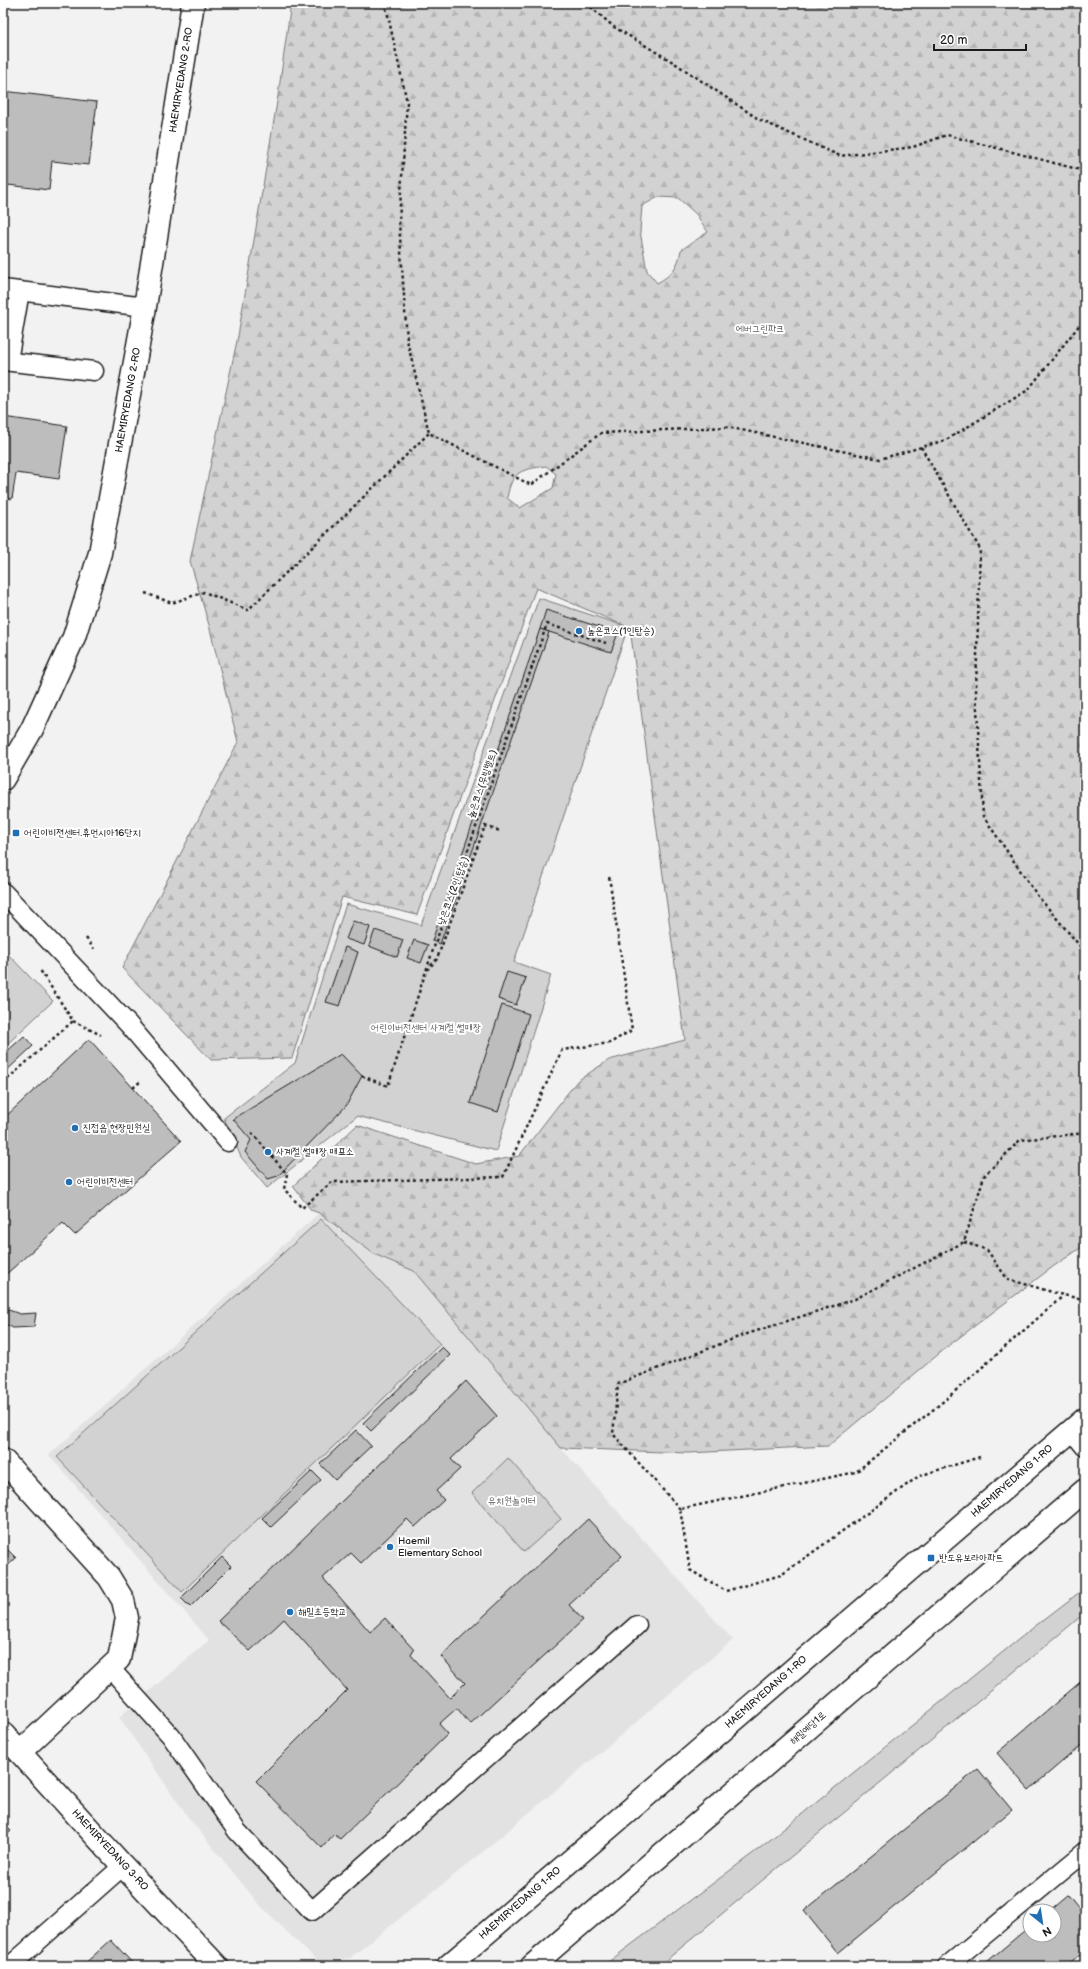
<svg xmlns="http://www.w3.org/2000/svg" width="1088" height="1969" viewBox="0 0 1088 1969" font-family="'Balsamiq Sans','Poor Story',sans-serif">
<defs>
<pattern id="forest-firs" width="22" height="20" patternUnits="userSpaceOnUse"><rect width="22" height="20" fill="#d2d2d2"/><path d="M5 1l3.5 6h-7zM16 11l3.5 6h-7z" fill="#b4b4b4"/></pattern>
</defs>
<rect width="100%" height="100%" fill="#f2f2f2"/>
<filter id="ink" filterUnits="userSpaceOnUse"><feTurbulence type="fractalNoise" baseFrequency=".025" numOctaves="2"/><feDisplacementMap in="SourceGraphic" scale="8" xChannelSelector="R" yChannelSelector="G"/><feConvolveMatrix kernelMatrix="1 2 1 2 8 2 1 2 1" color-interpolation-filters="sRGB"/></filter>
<g filter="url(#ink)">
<polygon fill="#e2e2e2" points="319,1213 374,1254 414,1271 561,1448 733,1640 478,1856 350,1958 318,1962 258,1903 188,1817 119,1717 209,1640 49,1455"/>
<g fill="#d2d2d2" stroke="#777">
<polygon points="539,598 628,627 514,962 551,975 496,1151 357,1116 267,1188 241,1157 224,1118 295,1063 346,904 421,925"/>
<polygon points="3,949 53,1001 3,1048"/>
<polygon points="321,1219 440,1344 182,1592 57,1457"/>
<polygon points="508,1458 561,1519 524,1552 472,1493"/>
<polygon points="1085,1588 1085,1613 659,1966 603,1966 760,1848 1034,1627"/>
</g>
<path fill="url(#forest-firs)" stroke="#777" fill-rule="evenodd" d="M291,3H1085V1245L1054,1266L952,1343L828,1446L688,1453L561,1448L414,1271L374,1254L319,1213L311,1210L293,1186L357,1125L476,1164L519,1156L577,1081L609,1060L685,1040L630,628L536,588L417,915L342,897L292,1058L211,1060L122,968L238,742L209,625L190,561L238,336L278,96ZM658,197L678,198L696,214L708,232L681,250C678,267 672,275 657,283L647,271L640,231L642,206ZM546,466L556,474L553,488L520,508L507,498C512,470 521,470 546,466Z"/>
<g fill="#bdbdbd" stroke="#1c1c1c">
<polygon points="3,91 97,102 89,165 52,161 49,190 8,185 4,211 3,211"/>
<polygon points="3,417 67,426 59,479 16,473 12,499 3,497"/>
<polygon points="546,610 618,633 611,652 540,629"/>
<polygon points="540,629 549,632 440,944 432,941"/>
<polygon points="353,921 370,927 364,945 346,939"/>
<polygon points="375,930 403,940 397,957 369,946"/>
<polygon points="414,940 428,945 421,963 407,958"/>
<polygon points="345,947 358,952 340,1006 326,1002"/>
<polygon points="507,972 526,978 516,1005 498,999"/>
<polygon points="502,1005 529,1014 498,1112 470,1103"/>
<polygon points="24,1036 33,1046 3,1074 3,1055"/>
<polygon points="89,1039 181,1141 75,1235 63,1223 3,1277 3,1119"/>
<polygon points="341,1054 362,1076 346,1106 278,1176 268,1179 245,1152 251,1140 233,1119"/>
<polygon points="3,1308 20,1314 36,1313 34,1327 13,1328 3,1323"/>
<polygon points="442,1347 450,1355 371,1431 363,1423"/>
<polygon points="466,1381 497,1416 451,1459 460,1469 436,1491 444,1500 415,1527 407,1519 361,1563 351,1553 323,1578 370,1632 385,1618 414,1650 411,1655 450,1698 465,1683 441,1656 588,1519 622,1556 569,1605 583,1620 470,1724 457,1708 439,1724 448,1734 340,1839 334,1834 322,1848 256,1781 347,1690 284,1619 250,1651 218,1621"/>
<polygon points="356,1430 371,1446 335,1480 320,1464"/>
<polygon points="312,1471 321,1480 271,1527 262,1518"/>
<polygon points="3,1545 16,1558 3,1570"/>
<polygon points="222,1557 231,1566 190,1607 181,1598"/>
<polygon points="1085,1678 1085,1742 1029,1790 997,1753"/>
<polygon points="978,1769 1012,1810 838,1953 804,1911"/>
<polygon points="3,1823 11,1831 3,1839"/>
<polygon points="1068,1895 1085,1916 1085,1950 1066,1966 982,1966 1030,1926 1030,1935 1054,1935 1054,1911 1049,1911"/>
<polygon points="111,1940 135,1966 82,1966"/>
</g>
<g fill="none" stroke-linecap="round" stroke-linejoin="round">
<defs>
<g id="lane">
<polyline points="3,289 145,307"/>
<polyline points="3,361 94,371"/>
<polyline points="8,361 20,291"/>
<polyline points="3,892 129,1025 228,1142"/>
<polyline points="1071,1430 1085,1447"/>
<polyline points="110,1668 171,1736 237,1831 312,1911 637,1625"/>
<polyline points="10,1966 123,1866"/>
<polyline points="947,1966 1085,1852"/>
</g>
<polyline id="street" points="3,1460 109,1577 123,1600 127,1618 119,1659 20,1752"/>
<g id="secondary">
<polyline points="3,779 32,729 74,637 100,553 145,307 193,3"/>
<polyline points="3,1734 123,1866 217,1966"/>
<polyline points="448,1966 1085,1419"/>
<polyline points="532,1966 1085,1490"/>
</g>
</defs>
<use href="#lane" stroke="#1c1c1c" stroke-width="21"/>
<use href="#street" stroke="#1c1c1c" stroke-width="25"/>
<use href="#secondary" stroke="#1c1c1c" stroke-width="25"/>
<g stroke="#1c1c1c" stroke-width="2.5" stroke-dasharray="3 3" stroke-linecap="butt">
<polyline points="383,3 387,11 407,102 399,222 407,340 429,433 531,485 601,433 727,427 880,459 946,440 1028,390 1085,318"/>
<polyline points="586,3 614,27 673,62 760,120 840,156 913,147 947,135 1085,171"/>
<polyline points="921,447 980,549 976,691 983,816 1037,895 1085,952"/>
<polyline points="145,593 172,603 204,592 248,610 429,433"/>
<polyline points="86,938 94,949"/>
<polyline points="427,970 437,959 485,826 500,831"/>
<polyline points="73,1021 101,1035"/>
<polyline points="362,1076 388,1086 433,950 547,624 606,643"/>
<polyline points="3,1083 73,1021 40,970"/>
<polyline points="133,1088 142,1080"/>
<polyline points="252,1133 287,1174 284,1189 302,1208 332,1182 503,1177 562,1050 610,1043 632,1030 609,876"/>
<path d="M964,1242L987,1250L1008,1280C1034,1285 1058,1296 1085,1299"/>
<polyline points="3,1337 5,1339"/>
<polyline points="980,1457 919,1476 781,1575 726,1591 690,1570 680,1509 856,1472 945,1400 1063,1296"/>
<polyline points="680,1509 613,1434 618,1384 741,1336 855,1299 964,1242 984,1176 1020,1140 1085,1133"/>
</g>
<use href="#lane" stroke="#fff" stroke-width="18"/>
<use href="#street" stroke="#fff" stroke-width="22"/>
<use href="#secondary" stroke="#fff" stroke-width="22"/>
</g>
</g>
<g fill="#1f6fb2" stroke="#fff" stroke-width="1.5">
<circle cx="579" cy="631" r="4"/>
<rect x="12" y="829" width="8" height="8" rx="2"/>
<circle cx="75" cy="1128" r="4"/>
<circle cx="268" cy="1152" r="4"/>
<circle cx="69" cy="1182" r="4"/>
<circle cx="390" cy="1547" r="4"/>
<rect x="927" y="1554" width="8" height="8" rx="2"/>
<circle cx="290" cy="1612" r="4"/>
</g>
<g text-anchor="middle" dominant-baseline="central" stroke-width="4" stroke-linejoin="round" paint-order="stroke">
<g font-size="10" fill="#1c1c1c" stroke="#fff">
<text transform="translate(181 80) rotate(-81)">HAEMIRYEDANG 2-RO</text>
<text transform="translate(128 400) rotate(-80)">HAEMIRYEDANG 2-RO</text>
<text transform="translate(482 784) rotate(-71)">높은코스(무빙벨트)</text>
<text transform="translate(453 891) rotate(-70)">낮은코스(2인 탑승)</text>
<text transform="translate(1012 1481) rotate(-41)">HAEMIRYEDANG 1-RO</text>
<text transform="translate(766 1692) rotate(-41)">HAEMIRYEDANG 1-RO</text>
<text transform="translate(808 1728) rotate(-41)">해밀예당1로</text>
<text transform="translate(110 1850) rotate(47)">HAEMIRYEDANG 3-RO</text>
<text transform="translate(520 1903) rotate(-41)">HAEMIRYEDANG 1-RO</text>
</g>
<g font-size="10" fill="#5c5c5c" stroke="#fff">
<text x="760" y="329">에버그린파크</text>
<text x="426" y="1028">어린이버전센터 사계절 썰매장</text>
<text x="512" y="1501">유치원놀이터</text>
</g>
<g font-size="10" fill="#1c1c1c" stroke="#fff" text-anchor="start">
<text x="587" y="631">높은코스(1인탑승)</text>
<text x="24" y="833">어린이비젼센터.휴먼시아16단지</text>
<text x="83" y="1128">진접읍 현장민원실</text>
<text x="276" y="1152">사계절 썰매장 매표소</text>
<text x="77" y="1182">어린이비전센터</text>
<text x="398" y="1541">Haemil<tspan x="398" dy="12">Elementary School</tspan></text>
<text x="939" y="1558">반도유보라아파트</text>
<text x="298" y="1612">해밀초등학교</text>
</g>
</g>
<rect width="1088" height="1969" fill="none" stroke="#fff" stroke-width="16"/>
<rect x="8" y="8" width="1072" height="1953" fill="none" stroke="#1c1c1c" stroke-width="1.5" filter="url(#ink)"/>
<g transform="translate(1042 1923) rotate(150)"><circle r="19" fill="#ffffff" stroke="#a4a4a4"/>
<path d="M0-3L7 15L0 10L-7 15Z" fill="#1f6fb2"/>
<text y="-6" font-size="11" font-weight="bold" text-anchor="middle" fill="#1c1c1c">N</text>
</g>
<path d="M934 44v6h92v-6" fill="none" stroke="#1c1c1c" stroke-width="2"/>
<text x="940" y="44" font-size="12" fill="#1c1c1c" stroke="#ffffff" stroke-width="3" paint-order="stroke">20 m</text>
</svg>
